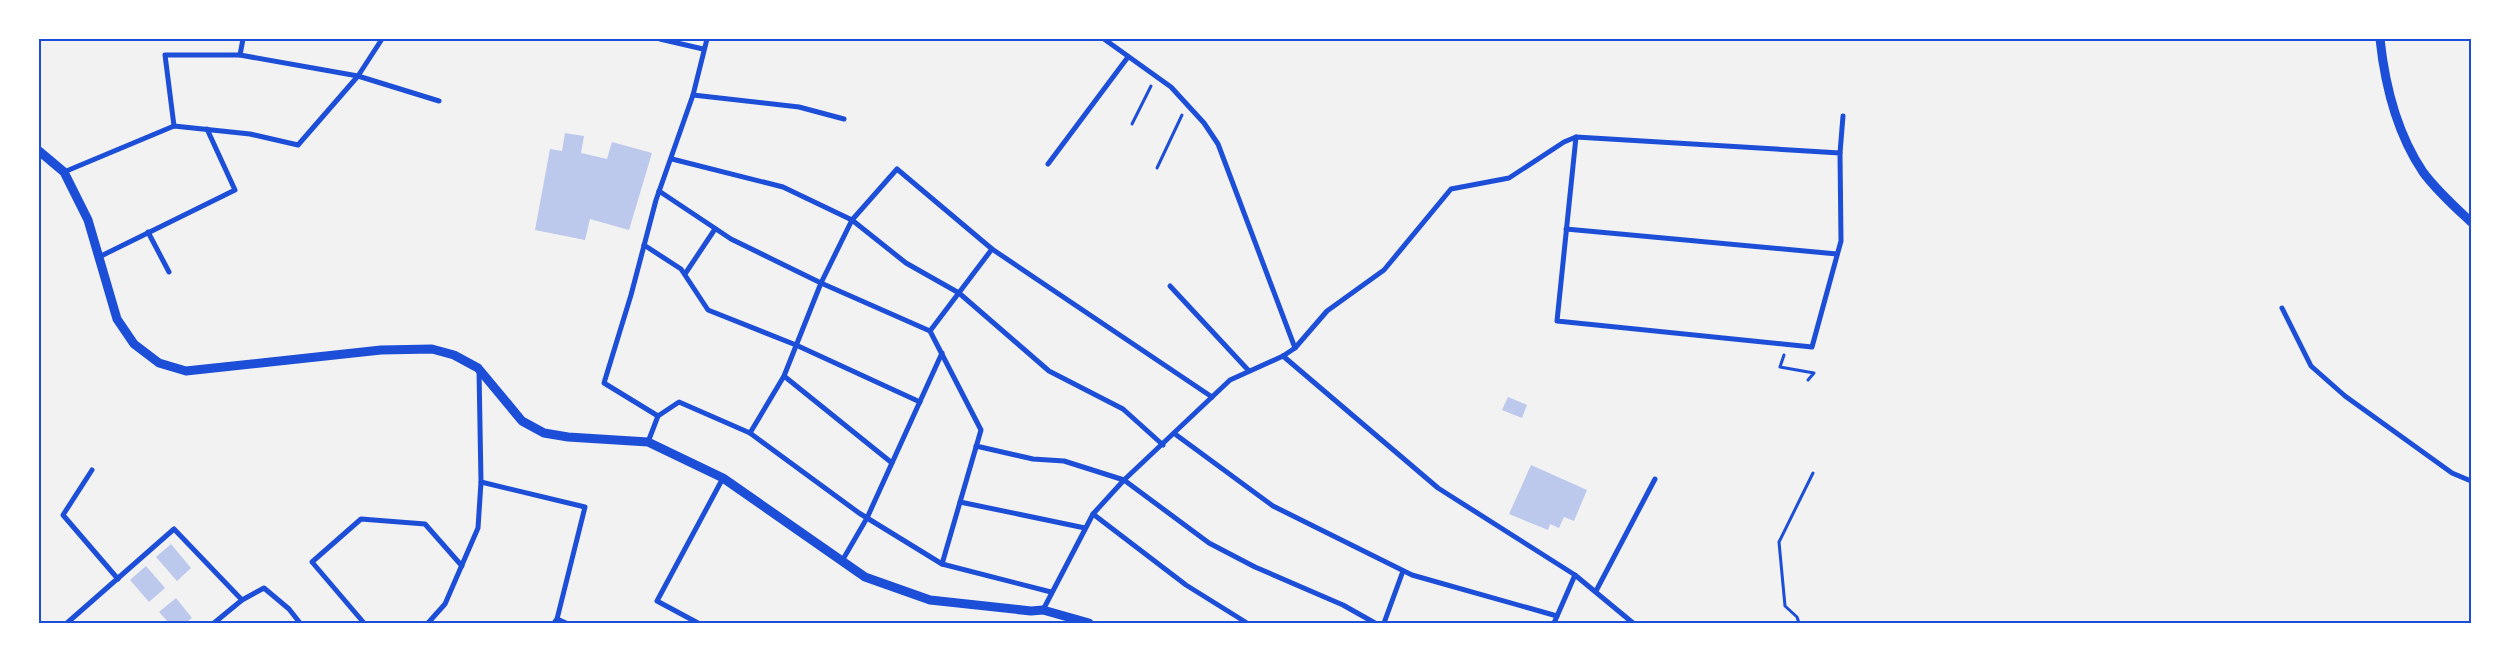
<svg xmlns="http://www.w3.org/2000/svg" width="2510" height="662" viewBox="0 0 2510 662" font-family="'Exo 2',sans-serif">
<rect width="100%" height="100%" fill="#f2f2f2"/>
<g fill="#bdc9ec">
<polygon points="565,133 584,136 581,153 607,159 612,142 652,153 629,230 590,219 585,240 535,230 550,149 562,151"/>
<polygon points="1508,397 1527,405 1522,418 1502,410"/>
<polygon points="1531,465 1587,490 1574,521 1564,517 1559,528 1550,524 1548,530 1509,514"/>
<polygon points="171,544 191,568 177,581 156,557"/>
<polygon points="146,566 165,588 149,602 130,580"/>
<polygon points="176,598 192,618 185,623 169,623 159,612"/>
</g>
<g fill="none" stroke-linecap="round" stroke-linejoin="round">
<g stroke="#1d4ed8" stroke-width="3">
<polyline points="1132,124 1151,86"/>
<polyline points="1157,168 1182,115"/>
<polyline points="1784,355 1780,367 1814,373 1808,380"/>
<polyline points="1799,623 1797,617 1785,606 1779,542 1813,473"/>
</g>
<g stroke="#1d4ed8" stroke-width="5">
<polyline points="243,39 240,55 358,76 439,101"/>
<polyline points="660,39 703,49"/>
<polyline points="1104,39 1171,87 1204,123 1218,144 1295,348"/>
<polyline points="693,95 799,107 844,119"/>
<polyline points="174,126 165,55 240,55"/>
<polygon points="1576,137 1840,153 1841,241 1812,347 1557,321"/>
<polyline points="1840,153 1843,116"/>
<polyline points="672,159 783,187 852,220 906,263 959,293 1049,371 1123,409 1163,445"/>
<polyline points="1048,164 1128,57"/>
<polyline points="64,172 174,126 250,134 298,145 358,76 382,39"/>
<polyline points="659,191 731,239 821,283 930,331"/>
<polyline points="1566,229 1837,254"/>
<polyline points="148,232 169,272"/>
<polyline points="644,245 681,269 708,310 796,345 920,402"/>
<polyline points="992,249 930,331 981,430 942,564 1051,592"/>
<polyline points="99,257 235,190 207,129"/>
<polyline points="685,274 715,229"/>
<polyline points="1170,286 1249,371"/>
<polyline points="2282,308 2311,366 2345,396 2452,473 2471,481"/>
<polyline points="1283,356 1438,488 1575,575 1633,623"/>
<polyline points="784,376 892,463"/>
<polyline points="658,416 604,383 631,295 656,200 693,95 707,39"/>
<polyline points="750,433 859,513 942,564"/>
<polyline points="1175,434 1273,506 1412,575 1557,616"/>
<polyline points="648,442 658,416 679,402 750,433 784,376 821,283 852,220 897,169 992,249 1212,397"/>
<polyline points="976,446 1033,459 1064,461 1124,480 1209,543 1255,567 1343,605 1375,623"/>
<polyline points="92,470 63,515 118,579"/>
<polyline points="481,482 585,507 557,619 554,623"/>
<polyline points="960,502 1085,528"/>
<polyline points="1093,514 1186,585 1247,623"/>
<polyline points="842,561 867,518 942,353"/>
<polyline points="1596,591 1655,479"/>
<polyline points="1043,610 1093,514 1124,480 1230,380 1283,356 1295,348 1327,311 1384,270 1451,189 1509,178 1564,142 1576,137"/>
<polyline points="557,619 566,623"/>
<polyline points="67,623 174,529 242,600 264,588 289,609 300,623"/>
<polyline points="214,623 242,600"/>
<polyline points="364,623 312,562 361,519 425,524 462,566"/>
<polyline points="428,623 445,604 478,528 481,482 479,370"/>
<polyline points="698,623 657,601 723,478"/>
<polyline points="1384,623 1403,571"/>
<polyline points="1554,623 1575,575"/>
</g>
<g stroke="#1d4ed8" stroke-width="9">
<path d="M2380,39C2385,86 2396,132 2423,172C2436,190 2455,207 2471,222"/>
<polyline points="39,151 64,172 88,220 117,319 134,344 159,363 186,371 381,350 432,349 454,355 478,368 522,421 544,433 568,437 648,442 723,478 865,577 930,600 1031,611 1043,610 1089,623"/>
</g>
</g>
<rect width="2510" height="662" fill="none" stroke="#ffffff" stroke-width="80"/>
<rect x="40" y="40" width="2430" height="582" fill="none" stroke="#1d4ed8" stroke-width="2"/>
</svg>
